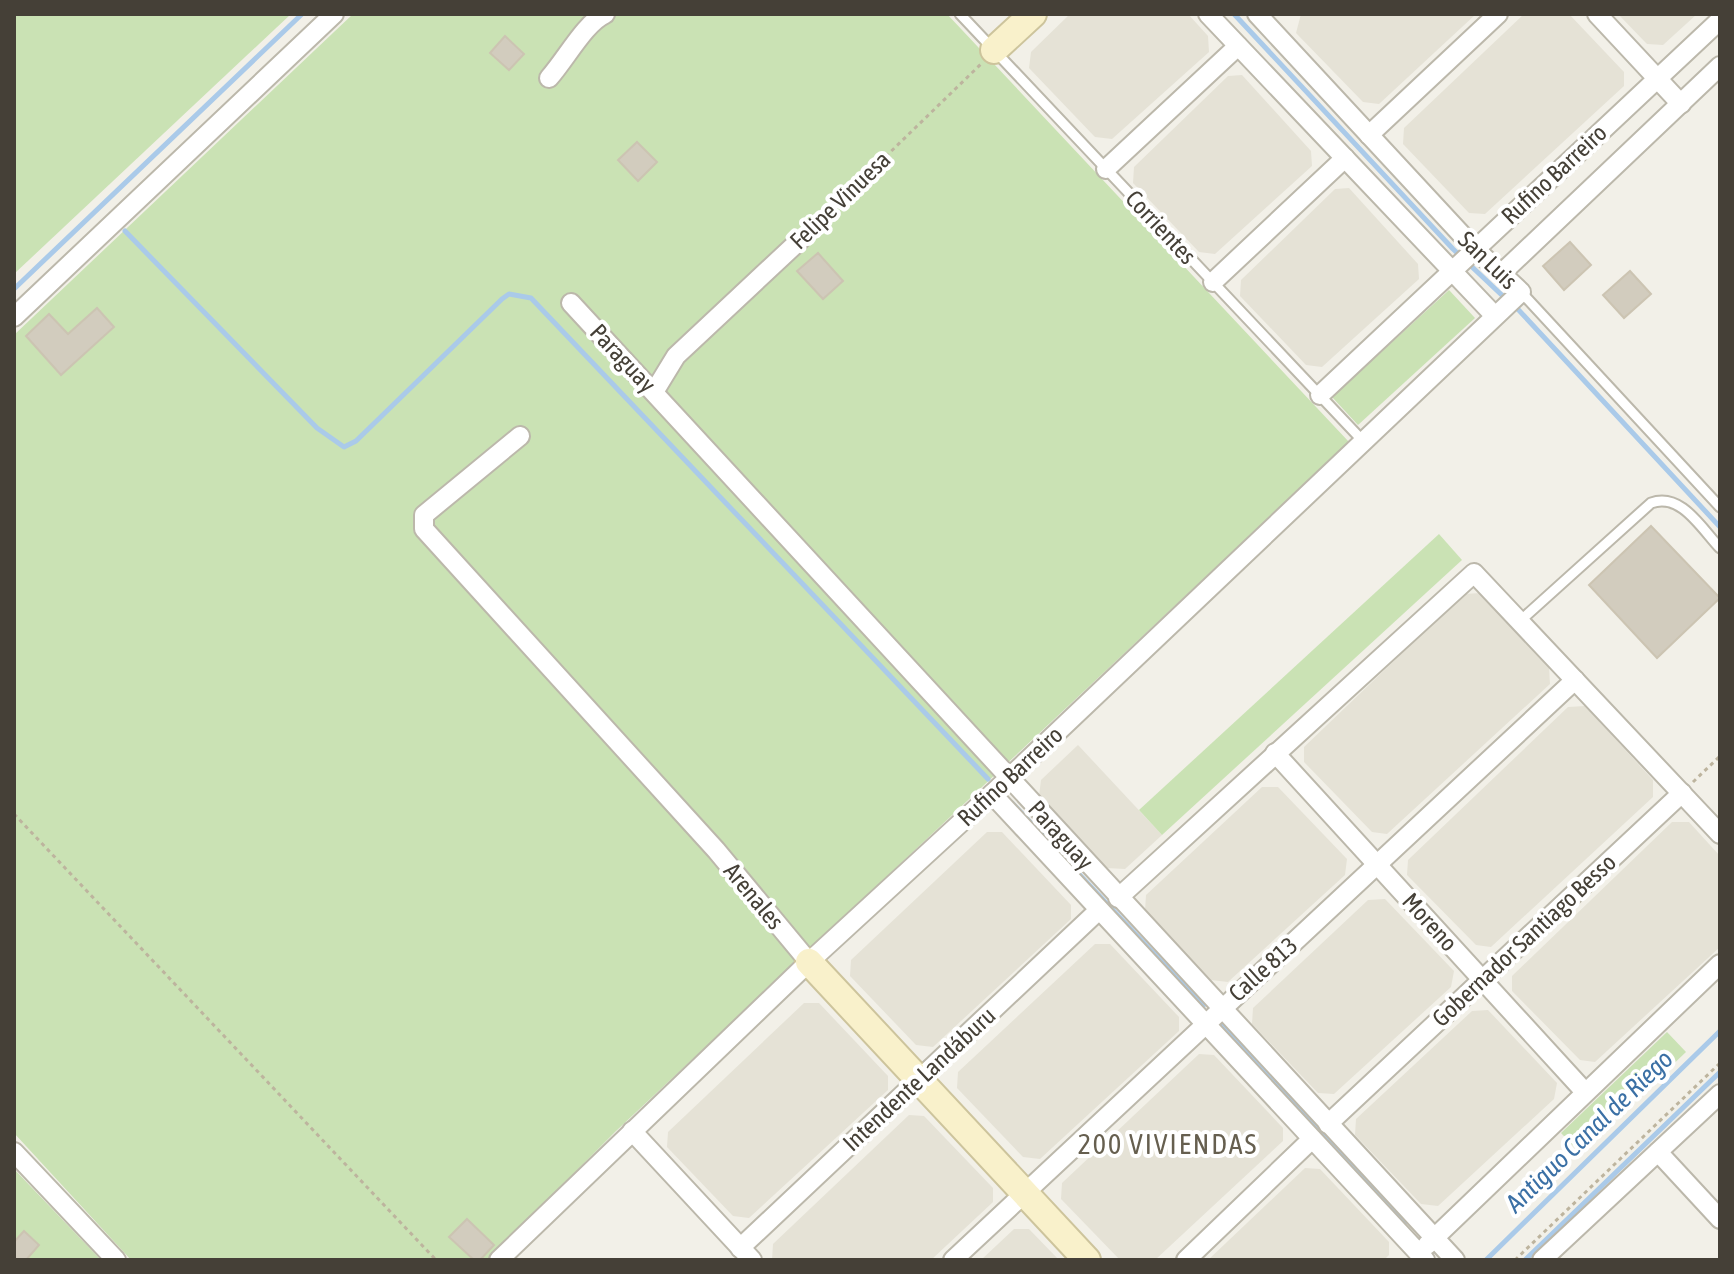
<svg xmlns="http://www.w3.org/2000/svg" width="1734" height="1274" viewBox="0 0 1734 1274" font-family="'Asap Condensed',sans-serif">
<rect width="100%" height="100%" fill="#f2f0e8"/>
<g fill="#e5e2d6">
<polygon points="1070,14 1188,14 1208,36 1209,52 1112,139 1095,137 1029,68 1031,52"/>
<polygon points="1301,14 1476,14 1379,104 1363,102 1296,33"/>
<polygon points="1524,14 1569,14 1624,72 1624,86 1485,214 1469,213 1403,144 1404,128"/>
<polygon points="1618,14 1697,14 1663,45 1647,44"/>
<polygon points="1242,75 1311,151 1312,166 1215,254 1199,252 1133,183 1134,167 1228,76"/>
<polygon points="1349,188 1418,264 1419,279 1322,367 1306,365 1240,296 1241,280 1335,189"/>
<polygon points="1481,593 1549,667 1550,684 1387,834 1372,832 1304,762 1304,747 1464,594"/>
<polygon points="1585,706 1653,780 1653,797 1491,947 1476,945 1407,875 1408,860 1568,707"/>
<polygon points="1078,745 1162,835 1125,869 1106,868 1039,796 1041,780"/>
<polygon points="1262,787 1278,787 1347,859 1345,875 1228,982 1211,980 1145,911 1146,895"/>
<polygon points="1672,822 1689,822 1720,856 1720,947 1595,1062 1580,1060 1512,991 1512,976"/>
<polygon points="987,832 1002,832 1071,905 1071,919 933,1047 916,1045 850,976 851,960"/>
<polygon points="1385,899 1454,971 1451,987 1334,1094 1318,1093 1252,1024 1253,1008 1368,900"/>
<polygon points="1095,944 1110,944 1179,1017 1179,1031 1040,1159 1023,1157 957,1088 958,1072"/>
<polygon points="804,1003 819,1003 888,1076 888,1090 749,1218 733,1216 667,1147 668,1132"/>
<polygon points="1488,1010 1557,1083 1554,1099 1438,1206 1421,1204 1355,1135 1356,1119 1472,1011"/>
<polygon points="1199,1054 1214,1055 1283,1128 1283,1141 1155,1260 1120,1260 1061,1199 1062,1183"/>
<polygon points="909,1115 924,1116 993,1188 993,1202 931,1260 772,1260 773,1244"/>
<polygon points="1305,1168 1320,1169 1389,1242 1389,1255 1384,1260 1208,1260"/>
<polygon points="1014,1229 1029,1229 1059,1260 981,1260"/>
</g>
<g fill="#cae2b4">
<polygon points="14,14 291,14 14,274"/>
<polygon points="353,14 947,14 1349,442 615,1132 488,1260 131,1260 14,1133 14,335"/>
<polygon points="1449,290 1475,318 1358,425 1332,397"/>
<polygon points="1439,534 1462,560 1162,835 1139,810"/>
<polygon points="1667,1032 1686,1052 1580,1153 1561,1133"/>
<polygon points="14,1169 101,1260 14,1260"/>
</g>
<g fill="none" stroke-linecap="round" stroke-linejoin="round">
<g stroke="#aacae9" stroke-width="5">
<polyline points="1234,14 1453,249 1506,299"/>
<polyline points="125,231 317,428 344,447 356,441 502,299 509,294 531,298 988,779"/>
<polyline points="14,289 302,14"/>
<polyline points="1514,305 1720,527"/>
<polyline points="1012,803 1203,1006"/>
<polyline points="1221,1025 1405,1222"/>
<polyline points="1486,1260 1720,1031"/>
<polyline points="1525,1260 1720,1072"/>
</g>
</g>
<g fill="#d2ccbe" stroke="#ccc4b2" stroke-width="2">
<polygon points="505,36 524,54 509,70 490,53"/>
<polygon points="637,142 657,162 638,181 618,160"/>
<polygon points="1570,242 1591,265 1564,290 1543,266"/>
<polygon points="818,253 843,281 823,299 797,271"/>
<polygon points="1630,271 1651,294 1624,318 1603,295"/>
<polygon points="97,308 114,327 61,375 26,336 49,314 68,334"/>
<polygon points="1651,526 1720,598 1657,658 1589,585"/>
<polygon points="467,1219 494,1245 480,1260 474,1260 449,1237"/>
<polygon points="24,1231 39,1245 26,1260 18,1260 14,1257 14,1242"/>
</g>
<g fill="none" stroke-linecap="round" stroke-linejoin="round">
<defs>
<g id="lane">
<polyline points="960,14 1362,440"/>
<polyline points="1521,292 1720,507"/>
<path d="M1520,621L1651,503C1681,492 1701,528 1720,548"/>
</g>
<g id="street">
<polyline points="1208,14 1494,315"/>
<polyline points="1597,14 1681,104"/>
<path d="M549,78C566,59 585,23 605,14"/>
<polyline points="1369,135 1498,14"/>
<polyline points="1106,169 1238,46"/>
<polyline points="1503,272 1720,66"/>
<polyline points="1213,282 1345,158"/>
<polyline points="571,303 1455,1260"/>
<polyline points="14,317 334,14"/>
<polyline points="654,392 676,356 800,240"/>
<polyline points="1320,395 1720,20"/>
<polyline points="520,436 424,515 424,529 716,850 809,962"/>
<polyline points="1275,753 1585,1092"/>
<polyline points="992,794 1425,1260"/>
<polyline points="1118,898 1474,573 1720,834"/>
<polyline points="1328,1124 1682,793"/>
<polyline points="632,1131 752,1260"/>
<polyline points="14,1152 116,1260"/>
<polyline points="1658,1152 1720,1219"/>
<polyline points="1427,1245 1720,964"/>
<polyline points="740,1248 1099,910"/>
<polyline points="499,1260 809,962 992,794 1521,292 1475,249 1257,14"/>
<polyline points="953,1260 1575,680"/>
<polyline points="1186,1260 1312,1139"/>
<polyline points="1542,1260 1720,1094"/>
</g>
<g id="secondary">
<polyline points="994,50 1033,14"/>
<polyline points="809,962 1087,1260"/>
</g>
</defs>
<use href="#lane" stroke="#bcb8ab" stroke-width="13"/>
<use href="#street" stroke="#bcb8ab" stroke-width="22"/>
<use href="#secondary" stroke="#cdc49c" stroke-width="30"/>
<g stroke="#bdb49e" stroke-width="3" stroke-dasharray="4 4" stroke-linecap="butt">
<polyline points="811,229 981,64"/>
<polyline points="1693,782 1720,756"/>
<polyline points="14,814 436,1260"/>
<polyline points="1515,1260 1720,1063"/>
</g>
<use href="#lane" stroke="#fff" stroke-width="9"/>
<use href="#street" stroke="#fff" stroke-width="18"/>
<use href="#secondary" stroke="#f9f1cb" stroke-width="26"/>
</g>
<g text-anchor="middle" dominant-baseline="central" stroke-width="8" stroke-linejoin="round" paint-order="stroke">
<g font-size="24" fill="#454037" stroke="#fff">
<text transform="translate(1554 174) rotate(-43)">Rufino Barreiro</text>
<text transform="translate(840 200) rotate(-44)">Felipe Vinuesa</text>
<text transform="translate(1161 227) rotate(47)">Corrientes</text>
<text transform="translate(1488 260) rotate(44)">San Luis</text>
<text transform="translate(623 358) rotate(47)">Paraguay</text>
<text transform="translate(1010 776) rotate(-43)">Rufino Barreiro</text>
<text transform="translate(1061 835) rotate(48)">Paraguay</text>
<text transform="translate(754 896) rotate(50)">Arenales</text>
<text transform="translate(1430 922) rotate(48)">Moreno</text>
<text transform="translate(1524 940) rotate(-43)">Gobernador Santiago Besso</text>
<text transform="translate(1263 969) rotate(-42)">Calle 813</text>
<text transform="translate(919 1079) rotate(-43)">Intendente Landáburu</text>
</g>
<g font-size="26" font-style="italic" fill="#3b70a5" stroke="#fff">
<text transform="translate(1589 1131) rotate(-44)">Antiguo Canal de Riego</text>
</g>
<g font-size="28" letter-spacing="2" fill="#665f4f" stroke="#fff">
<text x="1168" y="1144">200 VIVIENDAS</text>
</g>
</g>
<rect width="1734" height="1274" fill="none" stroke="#454037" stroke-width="32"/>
</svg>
